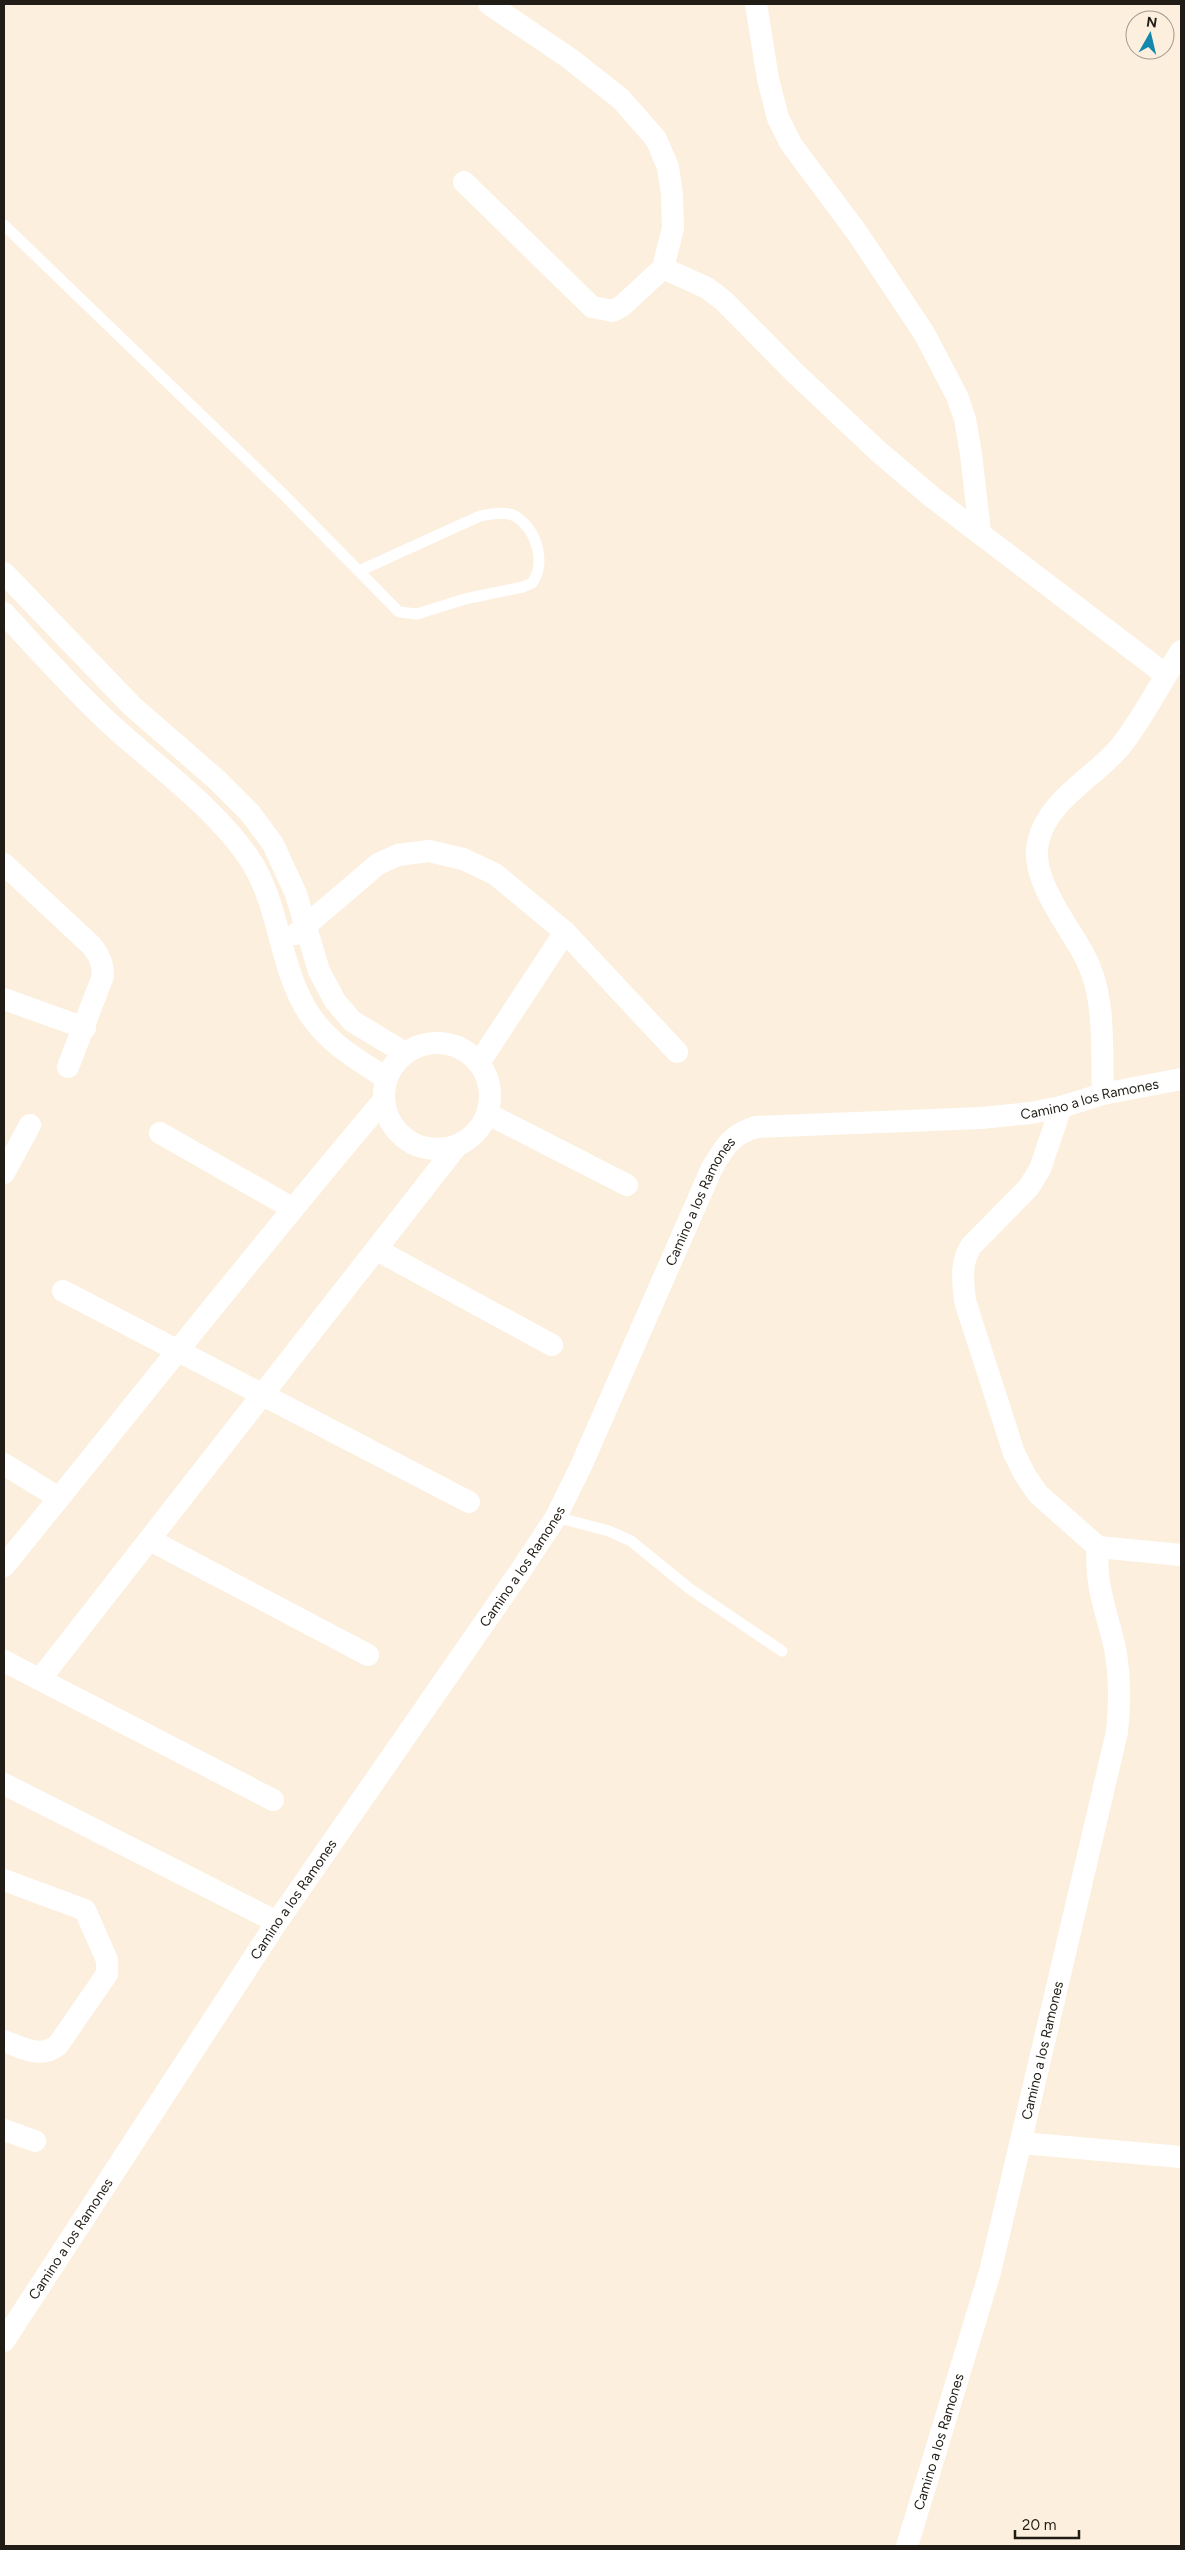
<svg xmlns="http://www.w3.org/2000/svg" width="1185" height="2550" viewBox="0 0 1185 2550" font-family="Figtree,sans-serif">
<rect width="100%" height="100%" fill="#fcefdd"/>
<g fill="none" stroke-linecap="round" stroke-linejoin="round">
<g stroke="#fff" stroke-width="11">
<path d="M4,225L283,494L399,612L417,614L465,599L523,587L532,583C547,563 536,528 515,516C505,511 491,514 480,516L359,571"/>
<polyline points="556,1517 609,1531 631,1541 690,1589 782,1651"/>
</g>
<g stroke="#fff" stroke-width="22">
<polyline points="756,4 768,79 778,118 791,144 858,234 924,333 957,396 965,419 971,454 980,532"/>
<polyline points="464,182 592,307 613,311 622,306 663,268 673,228 672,195 668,167 656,139 621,99 569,58 489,4"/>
<polyline points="663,268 707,288 724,301 795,373 879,452 932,497 1166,675"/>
<polyline points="4,573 132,706 217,780 250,813 273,844 296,894 319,971 335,1001 352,1021 405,1053"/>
<path d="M4,613C37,649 70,686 106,720C153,764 209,802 247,855C284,907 277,980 320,1028C338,1049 363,1063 386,1078"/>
<path d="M4,864L91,945C99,955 103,963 103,976L68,1067"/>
<polyline points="296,934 378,864 398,855 429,851 463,859 495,874 565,932 677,1052"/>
<polyline points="4,999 85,1028"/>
<circle cx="437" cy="1096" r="53"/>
<polyline points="479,1063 565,932"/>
<path d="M1103,1094C1101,1047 1107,995 1083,953C1067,924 1030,878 1038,843C1046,801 1094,778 1120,747C1142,720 1162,680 1181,651"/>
<path d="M1061,1107L1040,1169L1029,1187L971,1246C960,1264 963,1280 965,1301L1014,1453L1025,1475L1038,1494L1098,1547L1181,1555"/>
<polyline points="488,1114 627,1185"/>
<polyline points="160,1133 292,1208"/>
<polyline points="4,1173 30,1125"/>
<polyline points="377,1250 552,1345"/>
<polyline points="63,1291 469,1502"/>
<polyline points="4,1464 59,1498"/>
<polyline points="150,1540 368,1655"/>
<path d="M4,1566C130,1411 254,1253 383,1101"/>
<polyline points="4,1661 273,1800"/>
<polyline points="41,1678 456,1147"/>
<polyline points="4,1784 277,1922"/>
<path d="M4,1880L85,1910L107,1960V1974L58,2045C40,2059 23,2048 4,2041"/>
<polyline points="4,2130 35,2141"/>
<polyline points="1021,2143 1181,2157"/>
<path id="s1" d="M4,2341L277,1922L521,1570L556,1517L581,1466L712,1168C725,1146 731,1135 756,1127L981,1118L1031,1113L1061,1107L1103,1094L1181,1079"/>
<path id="s2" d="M907,2546L990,2272L1117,1732C1120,1703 1120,1676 1115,1648C1107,1613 1094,1583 1098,1547"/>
</g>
</g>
<g text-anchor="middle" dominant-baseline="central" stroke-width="4" stroke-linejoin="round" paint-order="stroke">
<g font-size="14" fill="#211d16" stroke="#fcefdd">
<text stroke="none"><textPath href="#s1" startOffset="1772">Camino a los Ramones</textPath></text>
<text stroke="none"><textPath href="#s1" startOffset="1339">Camino a los Ramones</textPath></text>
<text stroke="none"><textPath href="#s1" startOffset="932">Camino a los Ramones</textPath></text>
<text stroke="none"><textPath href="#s1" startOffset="528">Camino a los Ramones</textPath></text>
<text stroke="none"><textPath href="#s2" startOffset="514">Camino a los Ramones</textPath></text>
<text stroke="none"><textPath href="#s1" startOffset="122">Camino a los Ramones</textPath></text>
<text stroke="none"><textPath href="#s2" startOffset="109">Camino a los Ramones</textPath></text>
</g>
</g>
<rect width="1185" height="2550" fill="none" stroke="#211d16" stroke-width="10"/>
<g transform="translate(1150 35) rotate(8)"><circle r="24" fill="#fcefdd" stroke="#a49b8d"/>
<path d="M0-4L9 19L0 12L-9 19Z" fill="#1388ac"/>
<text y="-8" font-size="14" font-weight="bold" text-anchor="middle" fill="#211d16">N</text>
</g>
<path d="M1015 2530v8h64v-8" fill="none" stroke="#211d16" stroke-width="2.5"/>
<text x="1022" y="2530" font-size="15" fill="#211d16" stroke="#fcefdd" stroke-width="4" paint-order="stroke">20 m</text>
</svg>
